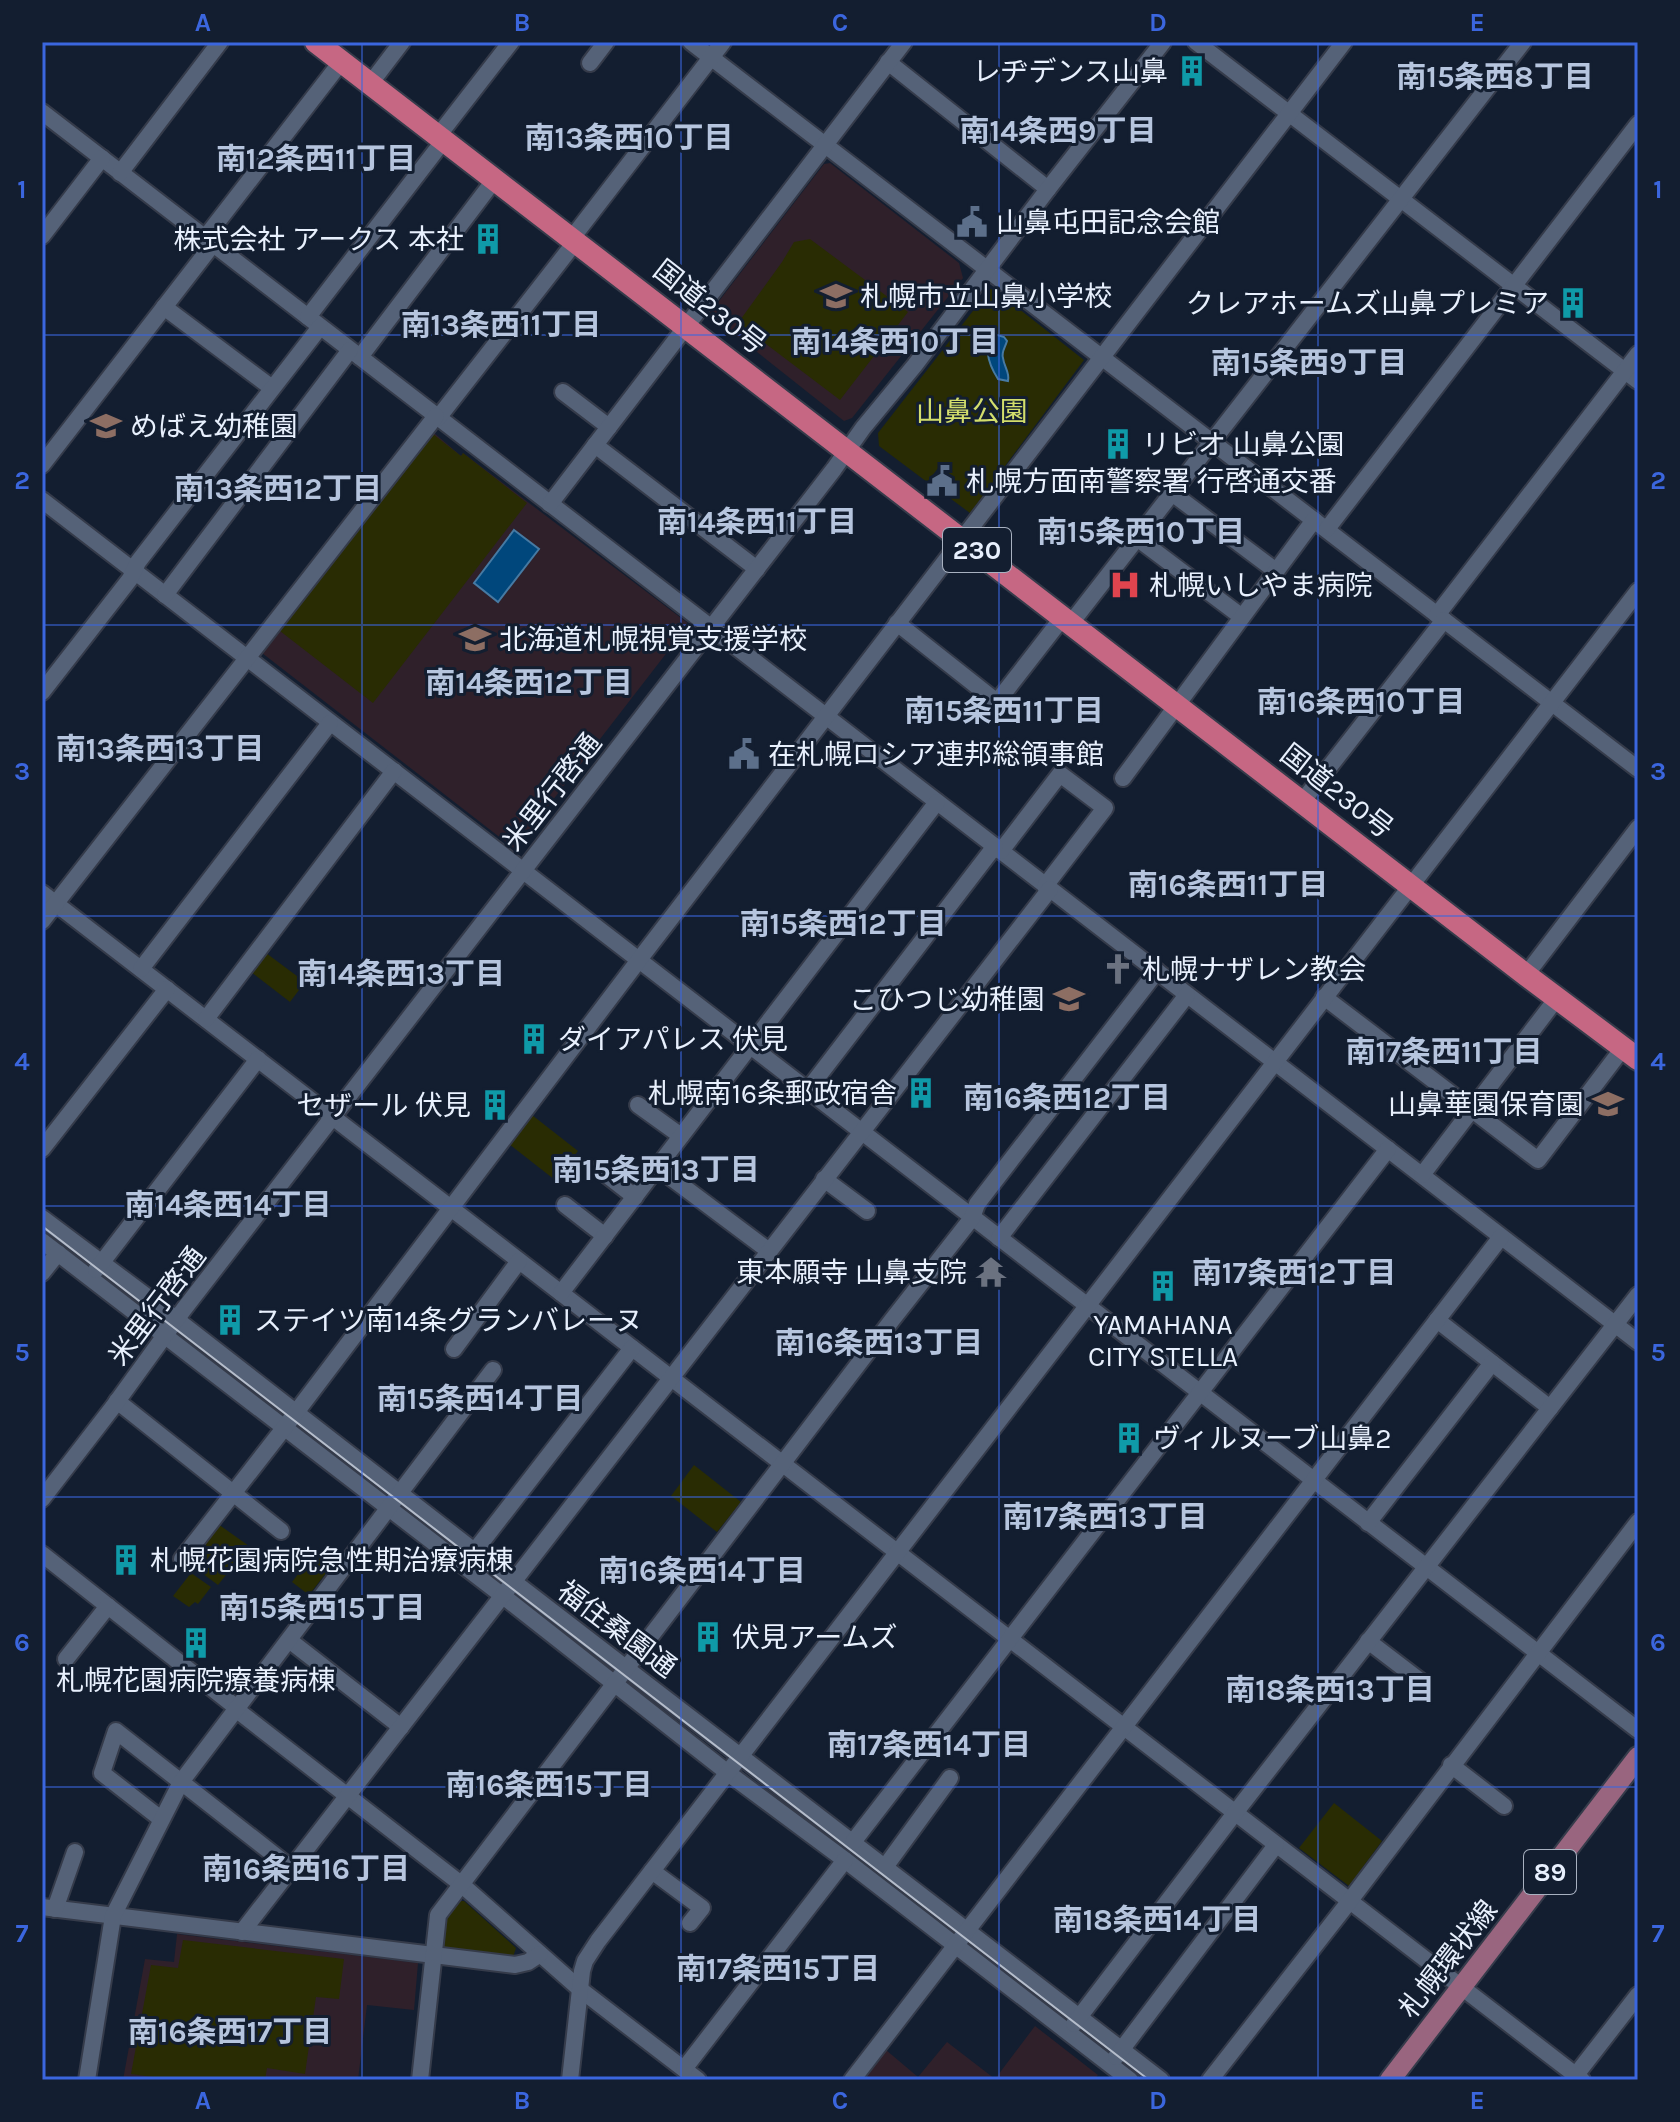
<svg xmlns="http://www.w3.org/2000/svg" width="1680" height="2122" viewBox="0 0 1680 2122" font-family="Karla,'Noto Sans JP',sans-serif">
<rect width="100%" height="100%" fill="#131e30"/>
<g fill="#2f202a">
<polygon points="830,163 959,263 963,278 852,418 844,421 709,314 824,164"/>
<polygon points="433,432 461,456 463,453 689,624 515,849 262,653"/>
<polygon points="177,1934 418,1963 414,2010 367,2005 358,2080 123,2080 145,1959 174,1962"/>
<polygon points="1035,2026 1098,2075 1094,2080 863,2080 886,2050 918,2077 947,2042 995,2079"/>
</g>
<g fill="#292c03">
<polygon points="810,239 908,312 840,400 738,323 782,262 794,242"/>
<polygon points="990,289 995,290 1084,360 970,513 943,493 954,478 939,467 927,482 879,446 878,433"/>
<polygon points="433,434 461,456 463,453 527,503 373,703 280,631"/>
<polygon points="266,953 305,982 290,1002 251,972"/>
<polygon points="532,1115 578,1151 555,1180 509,1144"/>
<polygon points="694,1465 741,1502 717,1532 671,1496"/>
<polygon points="218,1524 249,1546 218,1585 187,1562"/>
<polygon points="316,1551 333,1564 309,1595 292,1582"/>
<polygon points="191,1573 211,1587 198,1604 195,1602 189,1607 173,1596"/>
<polygon points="1334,1803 1382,1841 1349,1886 1299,1848"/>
<polygon points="459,1901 464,1901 516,1948 513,1957 446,1948 441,1944 444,1919"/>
<polygon points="183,1940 344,1959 339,1999 316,1997 305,2074 267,2068 265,2080 176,2080 131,2074 151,1965 178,1968"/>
</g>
<g fill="#00477c" stroke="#467aa3" stroke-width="2">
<path d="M994,334L1004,337L1007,341C1005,348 1001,352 1003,358C1004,367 1010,372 1008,381L998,379C989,365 982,348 994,334Z"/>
<polygon points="514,530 539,549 498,602 474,583"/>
</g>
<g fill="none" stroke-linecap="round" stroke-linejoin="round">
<defs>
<g id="minor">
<polyline points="691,42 1638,769"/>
<polyline points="1196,42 1638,381"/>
<polyline points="888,62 1048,189"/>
<polyline points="590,63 606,42"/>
<polyline points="370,84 402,42"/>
<polyline points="42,112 1638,1342"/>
<polyline points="438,136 511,42"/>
<polyline points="120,173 220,42"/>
<polyline points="42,236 102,158"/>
<polyline points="205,238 341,62"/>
<polyline points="572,238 723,42"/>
<polyline points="164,307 272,388"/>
<polyline points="308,317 444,140"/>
<polyline points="360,357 495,179"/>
<polyline points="563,392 609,427"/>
<polyline points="438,418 576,241"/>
<polyline points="595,445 757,569"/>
<polyline points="42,465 213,244"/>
<polyline points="1172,493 1276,571"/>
<polyline points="42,500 1638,1730"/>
<polyline points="550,504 904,42"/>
<polyline points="1327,529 1638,124"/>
<polyline points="1137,538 1242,617"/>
<polyline points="165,595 350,350"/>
<polyline points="1437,615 1638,354"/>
<polyline points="897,623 997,702 1063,617"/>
<polyline points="1071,623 1523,42"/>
<polyline points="42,692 130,579 138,562 320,327"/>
<polyline points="1123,778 1314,520"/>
<polyline points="1302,802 1444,620"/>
<polyline points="1001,851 1060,774 1105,808 1045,886"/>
<polyline points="42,893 1582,2080"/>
<polyline points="42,921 436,416"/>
<polyline points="141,969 330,723"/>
<polyline points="1526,975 1638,828"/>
<polyline points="1324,997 1538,1160 1623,1048"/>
<polyline points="206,1019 394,771"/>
<polyline points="807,1091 995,846"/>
<polyline points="638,1105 681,1136"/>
<polyline points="42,1149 167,989"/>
<polyline points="657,1167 769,1251"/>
<polyline points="599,1169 635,1197"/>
<polyline points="1422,1175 1557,998"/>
<polyline points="824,1179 867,1211"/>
<polyline points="565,1205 605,1236"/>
<polyline points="42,1218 150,1299 514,1582 1161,2080"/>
<polyline points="999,1238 1187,995"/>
<polyline points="42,1241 503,1596 728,1773 845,1860 1130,2080"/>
<polyline points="96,1270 258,1059"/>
<polyline points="42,1273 58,1253"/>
<polyline points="561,1293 937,802"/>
<polyline points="1437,1320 1550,1408"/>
<polyline points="454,1349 519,1261"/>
<polyline points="117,1401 281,1531"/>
<polyline points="42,1499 113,1407 184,1309 834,469 863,428 915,365 1048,189 1163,42"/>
<polyline points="1368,1523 1492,1363"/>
<polyline points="474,1552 632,1348"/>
<polyline points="42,1554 237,1708 242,1714 461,1884 581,1990 698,2080"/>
<polyline points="182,1559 288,1423 645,952 1344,42"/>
<polyline points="289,1640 401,1727"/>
<polyline points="1368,1641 1423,1683"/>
<polyline points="66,1659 108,1606"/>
<polyline points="1451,1765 1504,1806"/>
<polyline points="161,1819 102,1773 116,1731 291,1868"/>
<polyline points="853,1842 1388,1149"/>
<polyline points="885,1867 950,1778"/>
<polyline points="652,1871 702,1908 690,1923"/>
<polyline points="42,1907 515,1965 528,1962 540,1954"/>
<polyline points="55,1909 75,1852"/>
<polyline points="242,1932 1050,889"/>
<polyline points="1074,2024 1235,1813 1638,1295"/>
<polyline points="1116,2057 1276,1845"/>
<polyline points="684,2069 845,1860"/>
<polyline points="87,2080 113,1916 181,1782 493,1370"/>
<polyline points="420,2080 438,1915 892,1320 972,1218 977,1204 1157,971"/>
<polyline points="570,2080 582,1971 585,1961 598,1941 1638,591"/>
<polyline points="852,2080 1501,1237"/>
<polyline points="1210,2080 1345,1907 1638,1522"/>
<polyline points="1572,2080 1638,1995"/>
</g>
<polyline id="major" points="1390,2080 1638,1757"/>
<polyline id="highway" points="316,42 1526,975 1638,1059"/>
</defs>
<use href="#minor" stroke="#353b4a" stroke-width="20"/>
<use href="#major" stroke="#353b4a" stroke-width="24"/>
<use href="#highway" stroke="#353b4a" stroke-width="26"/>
<use href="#minor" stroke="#556278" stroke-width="16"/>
<use href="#major" stroke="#99657f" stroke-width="20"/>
<use href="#highway" stroke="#c66783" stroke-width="22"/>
<polyline stroke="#b5bdcb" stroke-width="2" points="42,1226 1149,2080"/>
</g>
<path fill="none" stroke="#3b66de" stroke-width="2" stroke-opacity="0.55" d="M362,42V2080M681,42V2080M999,42V2080M1318,42V2080M42,335H1638M42,625H1638M42,916H1638M42,1206H1638M42,1497H1638M42,1787H1638"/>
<defs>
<symbol id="building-bare" viewBox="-9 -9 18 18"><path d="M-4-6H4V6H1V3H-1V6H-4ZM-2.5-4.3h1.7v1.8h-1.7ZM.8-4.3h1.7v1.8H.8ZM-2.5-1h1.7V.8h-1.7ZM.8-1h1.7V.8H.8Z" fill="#0f9aa8" stroke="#131e30" stroke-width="2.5" paint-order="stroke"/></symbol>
<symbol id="civic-bare" viewBox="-9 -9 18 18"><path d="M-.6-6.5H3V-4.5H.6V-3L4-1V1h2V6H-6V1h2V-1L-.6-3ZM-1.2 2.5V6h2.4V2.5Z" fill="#5c6f8a" stroke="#131e30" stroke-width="2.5" paint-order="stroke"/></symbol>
<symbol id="school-bare" viewBox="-9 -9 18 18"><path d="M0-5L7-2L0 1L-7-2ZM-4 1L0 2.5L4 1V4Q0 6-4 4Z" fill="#8d6e63" stroke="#131e30" stroke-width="2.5" paint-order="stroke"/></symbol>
<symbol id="hospital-bare" viewBox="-9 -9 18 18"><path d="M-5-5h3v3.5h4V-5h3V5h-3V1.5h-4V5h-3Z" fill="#e0444e" stroke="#131e30" stroke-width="2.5" paint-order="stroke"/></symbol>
<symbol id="church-bare" viewBox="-9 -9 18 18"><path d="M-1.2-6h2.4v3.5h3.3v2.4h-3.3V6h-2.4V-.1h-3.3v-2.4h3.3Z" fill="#6b7280" stroke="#131e30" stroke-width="2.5" paint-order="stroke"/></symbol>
<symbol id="temple-bare" viewBox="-9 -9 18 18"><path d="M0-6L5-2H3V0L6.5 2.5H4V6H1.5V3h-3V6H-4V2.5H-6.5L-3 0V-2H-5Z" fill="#6b7280" stroke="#131e30" stroke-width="2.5" paint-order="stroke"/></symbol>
</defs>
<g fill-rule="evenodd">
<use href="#building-bare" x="1170" y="49" width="44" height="44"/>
<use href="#civic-bare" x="950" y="200" width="44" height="44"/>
<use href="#building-bare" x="466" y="217" width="44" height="44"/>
<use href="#school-bare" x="814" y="274" width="44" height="44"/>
<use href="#building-bare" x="1551" y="281" width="44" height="44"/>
<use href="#school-bare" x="84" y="404" width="44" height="44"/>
<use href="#building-bare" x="1096" y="422" width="44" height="44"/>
<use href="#civic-bare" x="920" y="459" width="44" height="44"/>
<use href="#hospital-bare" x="1103" y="563" width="44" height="44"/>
<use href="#school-bare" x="453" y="617" width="44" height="44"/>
<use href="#civic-bare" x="722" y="732" width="44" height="44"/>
<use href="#church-bare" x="1096" y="947" width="44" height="44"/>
<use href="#school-bare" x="1047" y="977" width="44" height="44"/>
<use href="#building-bare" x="512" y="1017" width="44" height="44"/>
<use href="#building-bare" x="899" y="1071" width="44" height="44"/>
<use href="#school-bare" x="1586" y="1082" width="44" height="44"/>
<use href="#building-bare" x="473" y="1083" width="44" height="44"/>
<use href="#temple-bare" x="969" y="1250" width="44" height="44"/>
<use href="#building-bare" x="1141" y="1264" width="44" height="44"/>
<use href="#building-bare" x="208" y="1298" width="44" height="44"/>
<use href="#building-bare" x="1107" y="1416" width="44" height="44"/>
<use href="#building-bare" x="104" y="1538" width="44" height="44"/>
<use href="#building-bare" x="686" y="1615" width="44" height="44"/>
<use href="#building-bare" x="174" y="1621" width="44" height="44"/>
</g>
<g text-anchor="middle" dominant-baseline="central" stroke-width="6" stroke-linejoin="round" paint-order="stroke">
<g fill="#131e30" stroke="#a8b1c0" stroke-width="2">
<rect x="943" y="528" width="68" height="44" rx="6"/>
<rect x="1524" y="1850" width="52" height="44" rx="6"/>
</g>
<g font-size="26" font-weight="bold" fill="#e8f0fd">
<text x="977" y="550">230</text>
<text x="1550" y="1872">89</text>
</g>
<g font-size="28" fill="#e8f0fd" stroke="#131e30" text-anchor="start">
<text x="1168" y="71" text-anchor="end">レヂデンス山鼻</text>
<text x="996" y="222">山鼻屯田記念会館</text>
<text x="464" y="239" text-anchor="end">株式会社 アークス 本社</text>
<text x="860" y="296">札幌市立山鼻小学校</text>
<text x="1549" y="303" text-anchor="end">クレアホームズ山鼻プレミア</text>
<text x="130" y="426">めばえ幼稚園</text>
<text x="1142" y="444">リビオ 山鼻公園</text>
<text x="966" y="481">札幌方面南警察署 行啓通交番</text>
<text x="1149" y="585">札幌いしやま病院</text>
<text x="499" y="639">北海道札幌視覚支援学校</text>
<text x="768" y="754">在札幌ロシア連邦総領事館</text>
<text x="1142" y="969">札幌ナザレン教会</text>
<text x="1045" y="999" text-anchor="end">こひつじ幼稚園</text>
<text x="558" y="1039">ダイアパレス 伏見</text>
<text x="897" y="1093" text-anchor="end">札幌南16条郵政宿舎</text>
<text x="1584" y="1104" text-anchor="end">山鼻華園保育園</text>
<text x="471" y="1105" text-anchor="end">セザール 伏見</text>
<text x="967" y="1272" text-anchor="end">東本願寺 山鼻支院</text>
<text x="254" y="1320">ステイツ南14条グランバレーヌ</text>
<text x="1163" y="1324" text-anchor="middle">YAMAHANA<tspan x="1163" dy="32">CITY STELLA</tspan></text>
<text x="1153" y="1438">ヴィルヌーブ山鼻2</text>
<text x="150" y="1560">札幌花園病院急性期治療病棟</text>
<text x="732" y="1637">伏見アームズ</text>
<text x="196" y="1680" text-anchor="middle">札幌花園病院療養病棟</text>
</g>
<g font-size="28" fill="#e8f0fd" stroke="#131e30">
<text transform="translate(710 307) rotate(38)">国道230号</text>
<text transform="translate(1337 791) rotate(38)">国道230号</text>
<text transform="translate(552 792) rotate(-52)">米里行啓通</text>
<text transform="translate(157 1306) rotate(-53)">米里行啓通</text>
<text transform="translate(617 1629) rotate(37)">福住桑園通</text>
<text transform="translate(1448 1959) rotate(-52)">札幌環状線</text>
</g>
<g font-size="28" fill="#d3de6c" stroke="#131e30">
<text x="972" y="411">山鼻公園</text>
</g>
<g font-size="30" font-weight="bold" fill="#b6c5de" stroke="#131e30">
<text x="1495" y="77">南15条西8丁目</text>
<text x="1058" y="131">南14条西9丁目</text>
<text x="629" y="138">南13条西10丁目</text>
<text x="316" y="159">南12条西11丁目</text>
<text x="501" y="325">南13条西11丁目</text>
<text x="895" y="342">南14条西10丁目</text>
<text x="1309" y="363">南15条西9丁目</text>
<text x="278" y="489">南13条西12丁目</text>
<text x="757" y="522">南14条西11丁目</text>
<text x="1141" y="532">南15条西10丁目</text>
<text x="529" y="683">南14条西12丁目</text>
<text x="1361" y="702">南16条西10丁目</text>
<text x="1004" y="711">南15条西11丁目</text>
<text x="160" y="749">南13条西13丁目</text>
<text x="1228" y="885">南16条西11丁目</text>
<text x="843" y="924">南15条西12丁目</text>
<text x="401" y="974">南14条西13丁目</text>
<text x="1444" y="1052">南17条西11丁目</text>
<text x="1067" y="1098">南16条西12丁目</text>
<text x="656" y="1170">南15条西13丁目</text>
<text x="228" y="1205">南14条西14丁目</text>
<text x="1294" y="1273">南17条西12丁目</text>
<text x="879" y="1343">南16条西13丁目</text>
<text x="480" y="1399">南15条西14丁目</text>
<text x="1105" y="1517">南17条西13丁目</text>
<text x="702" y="1571">南16条西14丁目</text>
<text x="322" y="1608">南15条西15丁目</text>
<text x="1330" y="1690">南18条西13丁目</text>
<text x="929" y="1745">南17条西14丁目</text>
<text x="549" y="1785">南16条西15丁目</text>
<text x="306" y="1869">南16条西16丁目</text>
<text x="1157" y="1920">南18条西14丁目</text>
<text x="778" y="1969">南17条西15丁目</text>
<text x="230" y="2032">南16条西17丁目</text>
</g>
</g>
<rect width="1680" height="2122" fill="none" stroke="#131e30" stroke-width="88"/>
<rect x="44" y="44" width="1592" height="2034" fill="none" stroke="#3b66de" stroke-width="3"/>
<g font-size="26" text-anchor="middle" font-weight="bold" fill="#3b66de">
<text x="203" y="31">A</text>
<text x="522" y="31">B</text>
<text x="840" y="31">C</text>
<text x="1158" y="31">D</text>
<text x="1477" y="31">E</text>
<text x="22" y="198">1</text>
<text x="1658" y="198">1</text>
<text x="22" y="489">2</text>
<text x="1658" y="489">2</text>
<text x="22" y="780">3</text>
<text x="1658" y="780">3</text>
<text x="22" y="1070">4</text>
<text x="1658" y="1070">4</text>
<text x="22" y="1361">5</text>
<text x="1658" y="1361">5</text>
<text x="22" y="1651">6</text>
<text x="1658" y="1651">6</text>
<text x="22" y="1942">7</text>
<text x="1658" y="1942">7</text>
<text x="203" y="2109">A</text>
<text x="522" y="2109">B</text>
<text x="840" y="2109">C</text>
<text x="1158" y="2109">D</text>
<text x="1477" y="2109">E</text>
</g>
</svg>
